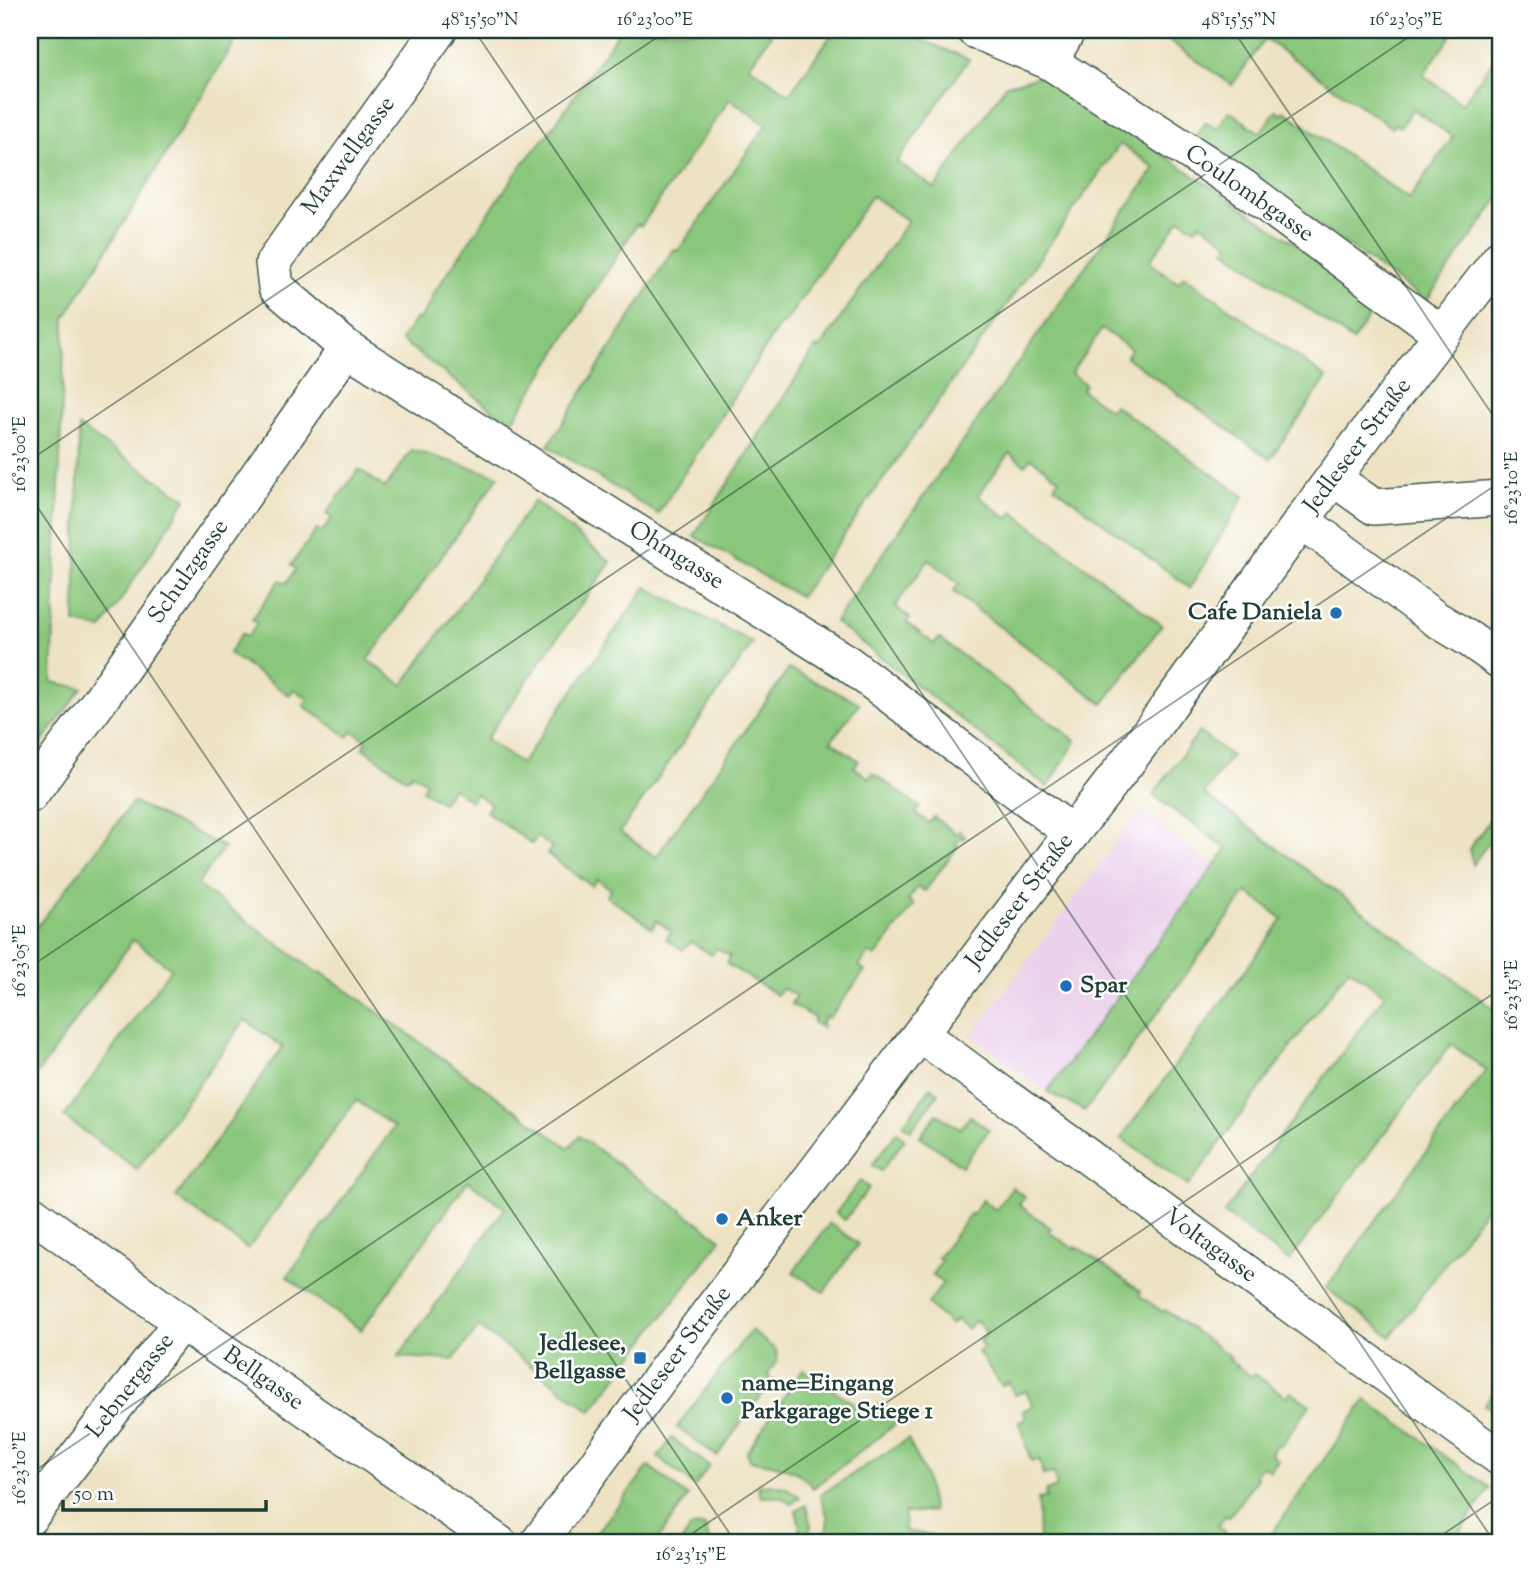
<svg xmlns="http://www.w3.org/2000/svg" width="1530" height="1573" viewBox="0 0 1530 1573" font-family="'Sorts Mill Goudy',serif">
<rect width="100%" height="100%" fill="#fff"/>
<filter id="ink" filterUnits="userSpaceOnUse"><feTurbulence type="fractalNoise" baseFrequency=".0143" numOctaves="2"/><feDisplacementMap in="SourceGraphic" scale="14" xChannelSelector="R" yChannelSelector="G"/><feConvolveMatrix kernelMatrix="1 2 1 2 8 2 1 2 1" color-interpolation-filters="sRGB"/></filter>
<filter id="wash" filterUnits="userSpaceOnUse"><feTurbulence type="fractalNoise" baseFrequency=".00686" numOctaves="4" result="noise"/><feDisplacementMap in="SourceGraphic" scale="28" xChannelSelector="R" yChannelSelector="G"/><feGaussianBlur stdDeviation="1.57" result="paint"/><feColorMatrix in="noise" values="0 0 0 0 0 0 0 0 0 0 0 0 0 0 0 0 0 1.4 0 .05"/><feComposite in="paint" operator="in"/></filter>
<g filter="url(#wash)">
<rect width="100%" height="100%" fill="#ede2c2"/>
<polygon fill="#ebd1ec" points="1141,810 1214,866 1047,1092 971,1036"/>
<g fill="#8ac77c" stroke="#548258" stroke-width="2">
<polygon points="30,30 242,30 65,318 52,682 82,688 30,758"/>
<polygon points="620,30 771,30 769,33 771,35 749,66 789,94 835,30 896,30 969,59 897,162 935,188 1006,85 1044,75 1380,300 1353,341 1225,250 1229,243 1200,223 1195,229 1180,219 1149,262 1178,283 1184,276 1327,378 1270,459 1126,357 1131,349 1102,329 1071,373 1085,384 1082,390 1110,410 1114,405 1244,496 1190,588 1054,486 1059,479 1031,458 1025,465 1009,453 978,496 1008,519 1013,512 1162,625 1103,704 956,594 953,592 959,583 929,560 895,606 910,618 907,623 934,644 939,638 1076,741 1048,787 835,622 1155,168 1120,144 800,597 694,536 816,347 819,349 908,221 872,196 784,324 781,323 658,514 548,446 674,249 678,251 766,125 730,99 641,226 637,224 511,424 401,340 416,318 419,319 433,299 431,297 521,166 551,130"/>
<polygon points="1154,30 1455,30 1423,75 1462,104 1500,51 1500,197 1426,301 1195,138 1206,122 1217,129 1229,111 1260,133 1276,111 1281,115 1284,111 1409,199 1453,137 1413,109 1400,127 1395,124 1392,128 1265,39 1232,85"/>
<polygon points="79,427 186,499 102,629 75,623"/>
<polygon points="412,450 499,476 368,660 403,685 534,501 611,562 486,739 521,764 646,587 753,643 620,832 656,857 789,669 860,703 831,741 859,761 854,767 869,778 873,773 920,807 915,813 929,823 934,817 956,834 959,831 965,837 964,839 961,837 956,844 958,846 925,891 918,887 908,900 914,905 875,957 869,953 859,966 865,971 829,1018 826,1016 821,1023 823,1025 822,1028 813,1022 815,1018 791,1004 796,996 782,988 777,995 727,964 730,956 716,948 712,955 691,942 683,950 666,939 671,931 657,921 652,928 607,896 611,889 597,879 592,886 547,854 552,847 537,837 532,844 486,811 491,804 476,794 471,801 453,788 442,803 422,790 426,782 412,773 407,779 363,748 367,741 353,731 348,737 304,706 308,699 294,689 289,695 229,653 242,633 248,636 257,623 252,619 280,580 286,583 296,569 291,565 317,529 322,532 332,518 326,514 359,469 385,488"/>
<polygon points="1199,732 1231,756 1204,794 1500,1013 1500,1189 1391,1337 1326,1288 1486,1070 1451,1044 1289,1261 1224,1213 1385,995 1349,968 1188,1186 1121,1138 1283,919 1247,892 1085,1111 1047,1092 1227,849 1153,795"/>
<polygon points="133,802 224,847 197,885 319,974 321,972 569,1148 579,1136 721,1239 591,1411 479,1327 453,1360 398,1357 505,1208 468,1181 361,1330 287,1277 394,1127 356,1100 248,1249 176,1197 283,1047 245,1020 137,1169 64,1117 171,968 133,940 30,1084 30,936"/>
<polygon points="1500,806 1500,833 1497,831 1473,864 1469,849"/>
<polygon points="931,1087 939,1093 911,1130 903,1125"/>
<polygon points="937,1114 960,1129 970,1116 989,1130 962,1166 920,1136"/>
<polygon points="897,1132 905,1139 881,1171 872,1165"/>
<polygon points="860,1181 869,1188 845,1220 836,1213"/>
<polygon points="1012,1187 1025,1197 1019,1205 1051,1228 1049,1232 1074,1249 1076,1246 1141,1292 1139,1295 1163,1312 1165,1310 1231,1357 1229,1360 1252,1377 1255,1374 1287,1397 1291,1392 1310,1405 1281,1446 1277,1444 1271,1454 1278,1460 1270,1471 1262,1466 1255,1476 1257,1478 1229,1517 1225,1516 1218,1527 1225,1532 1218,1543 1209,1538 1206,1543 1047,1543 1039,1541 1038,1499 1046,1498 1045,1491 1057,1488 1054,1473 1043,1475 1040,1460 1031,1461 1019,1422 1026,1418 1023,1411 1033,1405 1026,1391 1015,1395 1008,1382 1002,1386 978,1352 984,1348 979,1341 987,1333 976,1320 967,1329 957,1319 951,1325 928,1304 943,1283 932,1275 941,1261 938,1258 970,1214 972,1215 982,1200 996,1210"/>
<polygon points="830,1223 858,1244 824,1292 793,1272"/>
<polygon points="751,1330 776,1350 777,1361 768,1374 772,1381 717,1456 677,1427"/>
<path d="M803,1369L869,1414L880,1404L886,1407L898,1422L813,1488C798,1466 774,1465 750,1460L747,1452Z"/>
<polygon points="1500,1383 1500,1411 1484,1405"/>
<polygon points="1366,1400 1490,1488 1452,1543 1265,1543"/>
<polygon points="672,1438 709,1466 695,1486 658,1457"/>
<polygon points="908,1439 925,1475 933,1511 905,1513 905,1531 931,1535 930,1543 825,1543 828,1518 820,1495"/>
<polygon points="649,1466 688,1497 655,1543 589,1543"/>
<polygon points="767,1484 785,1487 800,1497 791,1504 780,1497 761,1497 758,1486"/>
<polygon points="806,1505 811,1526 806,1543 797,1538 800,1525 796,1511"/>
<polygon points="705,1526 710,1543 680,1543 692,1527"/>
</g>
</g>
<g filter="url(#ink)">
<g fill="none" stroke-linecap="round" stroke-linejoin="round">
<defs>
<g id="minor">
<polyline points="439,30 273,263 276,287 347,348 577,495 846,662 1072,833"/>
<polyline points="974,30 1050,62 1202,160 1243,187 1442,334"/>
<polyline points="1050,62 1068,30"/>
<polyline points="1333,478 1374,507 1500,498"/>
<polyline points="1302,521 1436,619 1469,639 1500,661"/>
<polyline points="30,795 100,700 347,348"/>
<polyline points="920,1034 1500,1458"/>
<polyline points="30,1212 181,1322 499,1543"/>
<polyline points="30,1517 181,1322"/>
<path d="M538,1543L662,1375L1072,833C1164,718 1246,596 1333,478C1388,404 1444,331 1500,258"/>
</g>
</defs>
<use href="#minor" stroke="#3e5649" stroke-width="38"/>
<use href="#minor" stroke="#fff" stroke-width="35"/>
</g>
</g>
<path fill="none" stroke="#1f3d34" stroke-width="2" stroke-opacity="0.45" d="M474,30L1495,1543M1233,30L1500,426M30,460L668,30M30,496L736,1543M30,967L1419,30M30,1474L1500,482M678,1543L1500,989M1430,1543L1500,1496"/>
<g fill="#1f6fb2" stroke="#fff" stroke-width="2.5">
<circle cx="1336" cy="613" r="7"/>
<circle cx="1066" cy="986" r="7"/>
<circle cx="722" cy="1219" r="7"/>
<rect x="633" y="1351" width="14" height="14" rx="3.5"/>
<circle cx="727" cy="1398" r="7"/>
</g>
<g text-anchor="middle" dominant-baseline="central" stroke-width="5" stroke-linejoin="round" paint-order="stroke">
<g font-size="24" fill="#1f3d34" stroke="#fff">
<text transform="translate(349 156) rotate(-54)">Maxwellgasse</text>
<text transform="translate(1249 194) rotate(35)">Coulombgasse</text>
<text transform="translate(1358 446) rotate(-53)">Jedleseer Straße</text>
<text transform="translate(676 556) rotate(32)">Ohmgasse</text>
<text transform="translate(189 572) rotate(-55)">Schulzgasse</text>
<text transform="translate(1020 901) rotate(-53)">Jedleseer Straße</text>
<text transform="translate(1210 1246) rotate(36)">Voltagasse</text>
<text transform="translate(678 1354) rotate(-53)">Jedleseer Straße</text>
<text transform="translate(263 1379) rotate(35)">Bellgasse</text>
<text transform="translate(131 1386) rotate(-52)">Lebnergasse</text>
</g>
<g font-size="24" font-weight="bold" fill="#1f3d34" stroke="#fff" text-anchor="start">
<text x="1322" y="613" text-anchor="end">Cafe Daniela</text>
<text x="1080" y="986">Spar</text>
<text x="736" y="1219">Anker</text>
<text x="626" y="1344" text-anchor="end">Jedlesee,<tspan x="626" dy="28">Bellgasse</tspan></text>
<text x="741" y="1384">name=Eingang<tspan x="741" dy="28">Parkgarage Stiege 1</tspan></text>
</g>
</g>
<rect width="1530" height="1573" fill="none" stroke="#fff" stroke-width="77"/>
<path d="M63 1500v10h203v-10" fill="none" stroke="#1f3d34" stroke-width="3.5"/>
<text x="74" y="1500" font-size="21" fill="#1f3d34" stroke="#ffffff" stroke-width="5" paint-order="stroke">50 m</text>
<rect x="38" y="38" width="1454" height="1496" fill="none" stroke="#1f3d34" stroke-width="2.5"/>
<g font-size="18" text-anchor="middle" fill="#1f3d34">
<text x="480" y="25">48°15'50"N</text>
<text x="655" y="25">16°23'00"E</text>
<text x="1239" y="25">48°15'55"N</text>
<text x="1406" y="25">16°23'05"E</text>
<text transform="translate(19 454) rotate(-90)" y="6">16°23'00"E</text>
<text transform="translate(1511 488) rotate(-90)" y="6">16°23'10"E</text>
<text transform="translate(19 961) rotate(-90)" y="6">16°23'05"E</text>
<text transform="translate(1511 995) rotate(-90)" y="6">16°23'15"E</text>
<text transform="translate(19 1468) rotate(-90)" y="6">16°23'10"E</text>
<text x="691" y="1560">16°23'15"E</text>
</g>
</svg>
